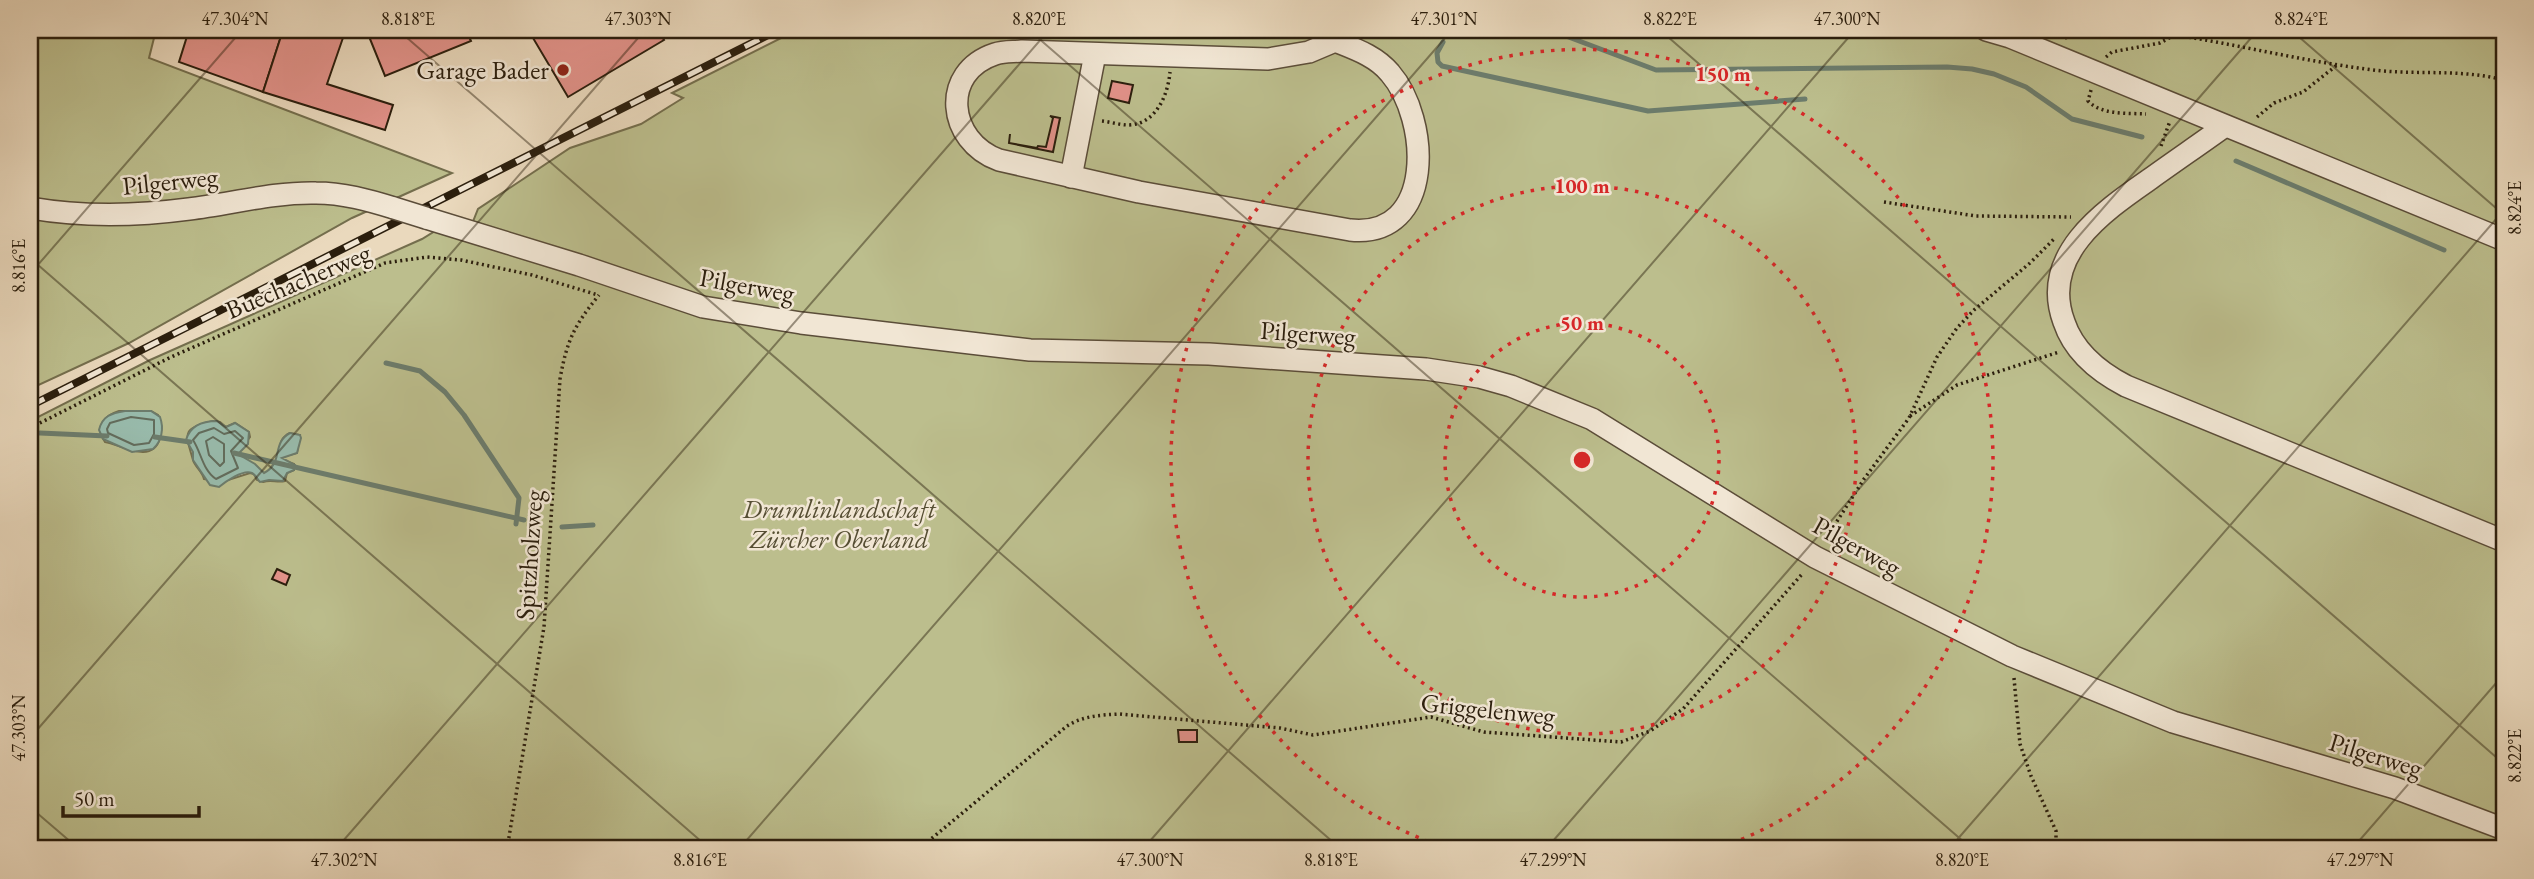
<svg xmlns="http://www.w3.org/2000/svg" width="2534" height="879" viewBox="0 0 2534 879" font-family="'EB Garamond',serif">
<rect width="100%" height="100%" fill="#ead9bd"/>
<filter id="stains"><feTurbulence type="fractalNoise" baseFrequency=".00286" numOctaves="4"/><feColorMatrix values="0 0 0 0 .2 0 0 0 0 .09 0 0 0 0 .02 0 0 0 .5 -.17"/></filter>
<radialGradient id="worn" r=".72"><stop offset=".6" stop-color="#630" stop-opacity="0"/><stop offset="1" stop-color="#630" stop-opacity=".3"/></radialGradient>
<g fill="#bcbe8d" stroke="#746e4d" stroke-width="2" fill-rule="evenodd">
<polygon points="30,30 156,30 149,58 452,173 352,218 129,343 30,389"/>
<path d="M797,30H2504V849H30V421L150,360L422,239L448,223L472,224L478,209L570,148L641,124L683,98L672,93ZM119,411H151L158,415C162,423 162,429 160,438C152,466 120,444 105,442C95,427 103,416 119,411ZM213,421L220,422L226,427L235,423L249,432L250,437L238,453L263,473H266C270,469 275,464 277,458C281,447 278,439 290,433L300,435L297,453L282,457L283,460L294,464V470L287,473L285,481C277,483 271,479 263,482L257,480L254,474L250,473L225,481L204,479C202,471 195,467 193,460C186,435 180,428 213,421Z"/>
</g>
<g fill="#98bbac" stroke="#6c7c6c" stroke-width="2">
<path d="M125,411H151L160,417C164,428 162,441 153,449L132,452L103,439L99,430C102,416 112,413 125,411Z"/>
<path d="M217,421L226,427L235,423L249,432L248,444L238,454L255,464L264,473C284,463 271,443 290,433L300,435L301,438L297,453L282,458L295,465L294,470L287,473L283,481L269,480L260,482C257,479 256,475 252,473C243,469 225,482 219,487L210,485L193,460V452L186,440C190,426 203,421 217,421Z"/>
</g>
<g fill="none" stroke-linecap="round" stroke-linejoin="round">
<g stroke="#626c5c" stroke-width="2">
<polygon points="131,417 154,420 154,434 149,443 134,445 108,433 107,429 110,423"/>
<path d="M214,428L224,434L235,431L243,438L231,451L238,468L216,479C203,471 201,452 193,440L199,433Z"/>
<polygon points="213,437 224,444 224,462 220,466 209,455 206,441"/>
</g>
<g stroke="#6c7c6c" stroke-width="5">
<polyline points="1550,30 1656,70 1947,67 1972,69 1994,74 2026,87 2072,119 2142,137"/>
<polyline points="1443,42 1437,53 1438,62 1442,66 1648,111 1805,99"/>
<polyline points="2236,161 2444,250"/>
<polyline points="386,363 420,371 445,392 464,415 519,498 516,524"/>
<polyline points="40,433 107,436"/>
<polyline points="155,437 190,442"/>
<polyline points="234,453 524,520"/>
<polyline points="562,527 593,525"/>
</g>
</g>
<g fill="#e2928a" stroke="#2b1e0d" stroke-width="2">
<polygon points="189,30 283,30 263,92 179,62"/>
<polygon points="283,30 339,30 345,32 327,84 393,105 385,130 263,92"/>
<polygon points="378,30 466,30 471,41 385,76 368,34"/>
<polygon points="548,30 658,30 664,40 568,97 533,38"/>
<polygon points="1112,81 1133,85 1129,103 1108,98"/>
<polygon points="1050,116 1060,118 1053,152 1009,143 1010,134 1009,143 1037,148 1038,146 1046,147 1053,118"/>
<polygon points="277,569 290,575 286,585 272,579"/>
<polygon points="1178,730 1197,730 1197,742 1179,742"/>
</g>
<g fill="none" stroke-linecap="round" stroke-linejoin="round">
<defs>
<g id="minor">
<polyline points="1986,30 2010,37 2504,240"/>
<path d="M1335,41C1355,49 1376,56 1390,73C1430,119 1436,239 1350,230L1139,192L999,160C947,141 940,72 995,54C1004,51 1013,52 1022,51L1268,59L1309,52Z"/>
<path d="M2225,126C2200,144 2175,161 2150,179C2104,211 2039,255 2064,322C2074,352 2099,372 2126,386L2504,541"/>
<polyline points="1071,177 1095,54"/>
<path d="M30,208C83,217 136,216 189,209C231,204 273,192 316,193C343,193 368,200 394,208"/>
<polyline points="426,218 579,265 703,307 801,323 1030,350 1209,354 1426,369 1479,377 1511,386 1592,419 1815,557 2012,656 2173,722 2395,788 2504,829"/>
</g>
</defs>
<use href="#minor" stroke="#5b4d39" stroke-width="24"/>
<g stroke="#2b1e0d" stroke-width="3.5" stroke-dasharray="2 3.5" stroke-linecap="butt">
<path d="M2140,30C2216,39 2290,59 2366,69C2413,76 2458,68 2504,80"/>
<polyline points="2065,38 2089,30"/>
<polyline points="2106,57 2112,52 2160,43 2176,34"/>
<path d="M2091,90L2088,101C2101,115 2127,113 2146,114"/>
<polyline points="2257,117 2274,103 2303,92 2337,65"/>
<path d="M1102,121C1111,122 1120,125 1129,125C1156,124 1168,95 1170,72"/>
<polyline points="2161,146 2170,121"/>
<polyline points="1884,202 1976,216 2071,217"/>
<polyline points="1910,416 1957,385 2059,352"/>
<polyline points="30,428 171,357 385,263 427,257 461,260 532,275 598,295"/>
<polyline points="1825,540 1864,479 1909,418 1937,357 1957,328 1974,310 2030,263 2055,238"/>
<polyline points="2014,678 2020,744 2031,776 2056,831 2056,838 2050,849"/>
<path d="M507,849L544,627L560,379C567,340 574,326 599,295"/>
<path d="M919,849L1067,726C1083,716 1100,715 1119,714L1280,728L1313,735L1431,717L1484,732L1621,742L1650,731L1683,709L1803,573"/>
</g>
<use href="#minor" stroke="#f1e6d4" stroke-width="21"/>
<defs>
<polyline id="rail" points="30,406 778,30"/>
</defs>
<use href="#rail" stroke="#2b1e0d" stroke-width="8"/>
<use href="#rail" stroke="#f1e6d4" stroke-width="5" stroke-dasharray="16" stroke-linecap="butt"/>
<defs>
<polyline id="minor-bridge" points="394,208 426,218"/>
</defs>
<use href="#minor-bridge" stroke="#5b4d39" stroke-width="24" stroke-linecap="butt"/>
<use href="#minor-bridge" stroke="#f1e6d4" stroke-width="21"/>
</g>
<path fill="none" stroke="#2b1e0d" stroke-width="2" stroke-opacity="0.45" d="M398,30L1341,849M1029,30L1972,849M1660,30L2504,764M2291,30L2504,215M30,258L710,849M30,274L242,30M30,738L645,30M30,807L79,849M336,849L1049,30M739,849L1452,30M1143,849L1855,30M1546,849L2258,30M1949,849L2504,210M2352,849L2504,674"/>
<g fill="none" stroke="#d62828" stroke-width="3.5" stroke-dasharray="3.5 7">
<circle cx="1582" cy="460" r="137"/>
<circle cx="1582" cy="460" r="274"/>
<path d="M1448 849A411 411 0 1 1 1716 849"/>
</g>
<circle fill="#8f2418" stroke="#f1e6d4" stroke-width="2.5" cx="563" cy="70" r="7"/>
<g text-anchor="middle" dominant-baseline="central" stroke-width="5" stroke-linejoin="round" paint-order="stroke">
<g font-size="26" fill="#2b1e0d" stroke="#f1e6d4" text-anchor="end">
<text x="549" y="70">Garage Bader</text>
</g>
<g font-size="26" fill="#2b1e0d" stroke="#f1e6d4">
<text transform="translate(170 181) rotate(-6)">Pilgerweg</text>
<text transform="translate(298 281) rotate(-23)">Buechacherweg</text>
<text transform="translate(747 285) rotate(10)">Pilgerweg</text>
<text transform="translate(1308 333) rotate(4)">Pilgerweg</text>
<text transform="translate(1857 546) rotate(29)">Pilgerweg</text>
<text transform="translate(529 555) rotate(-86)">Spitzholzweg</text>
<text transform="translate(1488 709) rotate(6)">Griggelenweg</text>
<text transform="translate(2376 755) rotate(17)">Pilgerweg</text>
</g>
<g font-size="26" font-style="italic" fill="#564e33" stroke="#f1e6d4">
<text x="839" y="509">Drumlinlandschaft<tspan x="839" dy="30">Zürcher Oberland</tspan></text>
</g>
</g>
<circle cx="1582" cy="460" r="10" fill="#d62828" stroke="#f1e6d4" stroke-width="3.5"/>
<g font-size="21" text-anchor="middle" font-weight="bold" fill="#d62828" stroke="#f1e6d4" stroke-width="5" stroke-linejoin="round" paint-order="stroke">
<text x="1723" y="81">150 m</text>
<text x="1582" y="193">100 m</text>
<text x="1582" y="330">50 m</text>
</g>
<rect width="2534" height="879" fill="none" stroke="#ead9bd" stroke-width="77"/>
<path d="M63 806v10h136v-10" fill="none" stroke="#2b1e0d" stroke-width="3.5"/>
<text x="74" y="806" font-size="21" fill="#2b1e0d" stroke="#f1e6d4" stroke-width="5" paint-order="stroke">50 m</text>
<rect x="38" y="38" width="2458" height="802" fill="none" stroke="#2b1e0d" stroke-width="2.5"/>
<g font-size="18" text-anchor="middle" fill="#2b1e0d">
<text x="235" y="25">47.304°N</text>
<text x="408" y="25">8.818°E</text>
<text x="638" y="25">47.303°N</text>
<text x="1039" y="25">8.820°E</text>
<text x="1444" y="25">47.301°N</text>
<text x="1670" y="25">8.822°E</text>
<text x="1847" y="25">47.300°N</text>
<text x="2301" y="25">8.824°E</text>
<text transform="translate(2515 208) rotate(-90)" y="6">8.824°E</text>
<text transform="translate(19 266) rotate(-90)" y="6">8.816°E</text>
<text transform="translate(19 728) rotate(-90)" y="6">47.303°N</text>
<text transform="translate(2515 756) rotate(-90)" y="6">8.822°E</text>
<text x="344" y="866">47.302°N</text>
<text x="700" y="866">8.816°E</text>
<text x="1150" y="866">47.300°N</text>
<text x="1331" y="866">8.818°E</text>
<text x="1553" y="866">47.299°N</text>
<text x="1962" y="866">8.820°E</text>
<text x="2360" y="866">47.297°N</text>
</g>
<rect width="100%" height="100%" filter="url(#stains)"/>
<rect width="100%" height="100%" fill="url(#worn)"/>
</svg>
